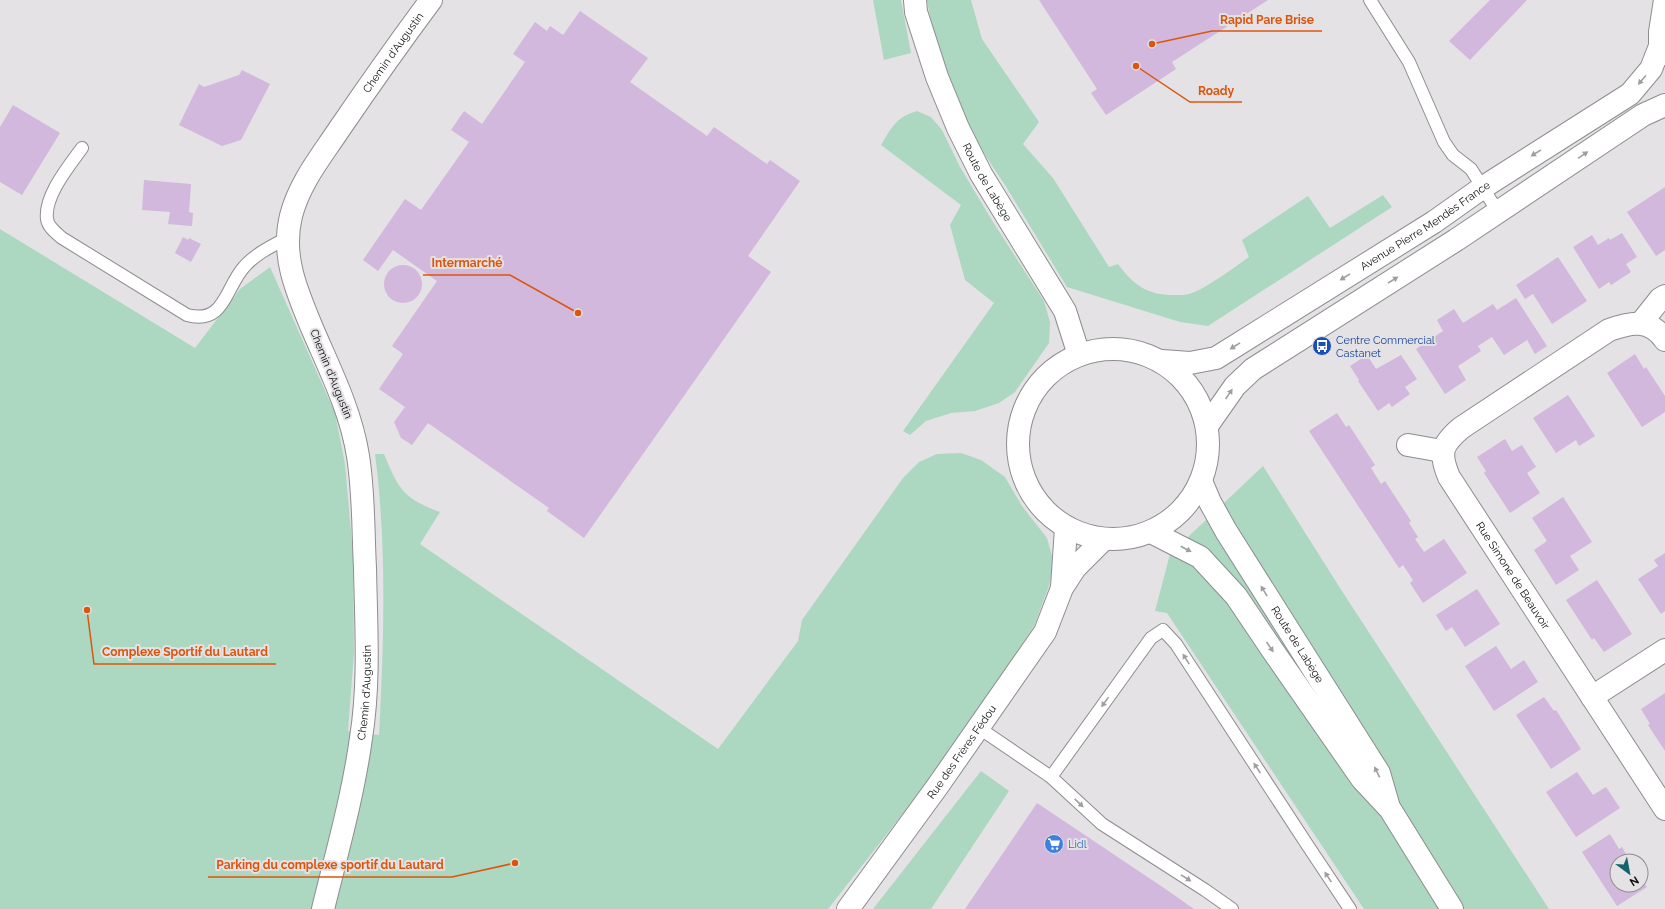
<svg xmlns="http://www.w3.org/2000/svg" width="1665" height="909" viewBox="0 0 1665 909" font-family="Raleway,sans-serif">
<rect width="100%" height="100%" fill="#e4e2e5"/>
<g fill="#acd8c2">
<polygon points="873,0 901,0 911,53 884,60"/>
<path d="M927,0H971L982,39L1039,122L1023,144L1053,178L1109,267L1118,264C1134,286 1149,296 1177,295C1181,295 1185,295 1189,294C1204,290 1235,267 1249,257L1242,240L1308,196L1330,228L1383,195L1392,207L1208,326L1180,322L1067,287L1005,185L979,146L954,93L932,28Z"/>
<path d="M917,111L931,117L942,130L960,167L993,222L1044,301L1050,322L1049,343L1015,392L999,403L975,411L951,413L926,421L910,435L903,431L994,303L965,280L950,225L961,205L881,145C892,127 896,117 917,111Z"/>
<path d="M0,229L195,348L240,289L270,267L335,413L345,464L353,554L354,652L348,731L379,735C384,641 387,547 375,454H384C399,490 403,498 440,512L420,544L718,749L798,641L802,620L903,478L919,462L937,454L961,453L981,460L1005,477L1022,506L1047,538L1054,563L1049,586L1034,626L1000,679L927,783L828,909H0Z"/>
<polygon points="1263,466 1340,588 1549,909 1364,909 1167,613 1155,611 1170,554"/>
<polygon points="981,771 1009,791 931,909 873,909"/>
</g>
<g fill="#d2b8dc">
<polygon points="1039,0 1268,0 1172,62 1176,69 1106,115 1091,93 1097,89"/>
<polygon points="1490,0 1527,0 1470,60 1449,41"/>
<polygon points="580,11 648,58 630,82 707,136 714,127 767,164 770,160 800,181 748,256 771,272 584,538 547,511 549,508 428,423 412,445 401,438 394,422 405,407 379,389 403,354 392,346 437,281 393,250 378,271 363,260 405,199 421,210 469,142 451,130 464,111 482,124 525,62 513,54 535,22 547,31 550,26 563,35"/>
<polygon points="242,70 270,84 241,140 222,146 179,125 199,84 204,87 239,75"/>
<polygon points="13,105 60,133 22,195 0,182 0,127"/>
<polygon points="144,180 191,184 189,212 193,213 192,226 168,224 170,212 142,210"/>
<polygon points="1665,187 1665,250 1656,256 1627,212"/>
<polygon points="1622,233 1637,257 1626,264 1631,272 1611,285 1609,282 1599,289 1573,247 1592,235 1598,245 1609,238 1610,240"/>
<polygon points="183,237 188,240 189,238 201,244 191,262 175,253"/>
<polygon points="1558,257 1587,301 1552,324 1533,294 1525,299 1516,285"/>
<circle cx="403" cy="284" r="19"/>
<polygon points="1516,298 1547,346 1535,354 1527,340 1504,355 1492,337 1478,346 1481,351 1458,366 1466,380 1445,394 1416,349 1443,331 1437,320 1454,309 1463,323 1493,304 1497,310"/>
<polygon points="1635,354 1644,369 1646,367 1665,396 1665,412 1642,427 1607,373"/>
<polygon points="1367,355 1376,369 1401,355 1417,379 1405,387 1410,394 1392,407 1389,403 1378,411 1358,381 1359,380 1350,366"/>
<polygon points="1568,395 1595,436 1579,446 1576,440 1556,453 1533,418"/>
<polygon points="1337,413 1346,427 1349,425 1375,465 1371,468 1381,484 1385,481 1411,521 1409,523 1418,537 1415,539 1424,552 1444,539 1467,573 1423,603 1410,583 1413,580 1403,565 1399,568 1309,431"/>
<polygon points="1505,439 1512,451 1522,445 1536,467 1527,473 1540,493 1510,513 1484,473 1486,471 1477,457"/>
<polygon points="1563,497 1592,542 1570,556 1579,570 1556,585 1534,550 1547,541 1532,518"/>
<polygon points="1665,553 1665,611 1661,614 1638,579 1658,566 1654,560"/>
<polygon points="1597,580 1632,634 1604,652 1594,638 1592,640 1566,600"/>
<polygon points="1477,589 1500,624 1465,647 1452,627 1446,631 1436,615"/>
<polygon points="1496,646 1511,669 1524,660 1538,682 1494,711 1465,666"/>
<polygon points="1665,693 1665,751 1648,725 1650,724 1641,709"/>
<polygon points="1544,697 1554,711 1556,710 1581,749 1551,769 1516,715"/>
<polygon points="1577,772 1593,795 1606,787 1620,808 1576,837 1546,792"/>
<polygon points="1037,803 1161,886 1194,909 965,909"/>
<polygon points="1610,834 1619,849 1622,847 1630,861 1617,861 1617,885 1641,885 1641,878 1647,887 1617,906 1582,852"/>
</g>
<g fill="none" stroke-linecap="round" stroke-linejoin="round">
<defs>
<g id="service">
<polyline points="1370,0 1409,62 1444,142 1453,155 1471,169 1498,212"/>
<path d="M82,148C69,166 44,196 47,219C48,227 56,233 62,238L187,315C225,325 225,288 244,267C255,254 272,246 287,238"/>
<polyline points="979,728 1051,777 1102,824 1205,890 1232,909"/>
<polyline points="1051,777 1151,638 1163,630 1176,644 1308,846 1350,909"/>
</g>
<g id="minor">
<path id="s1" d="M915,0L916,12L937,77L958,128L981,174L1065,311L1079,355"/>
<polyline points="1641,323 1660,299 1665,296"/>
<path id="s2" d="M1665,340C1650,318 1631,322 1609,330L1461,428C1441,445 1439,453 1449,477L1665,809"/>
<polyline points="1408,445 1442,451"/>
<polyline points="1062,587 1066,528"/>
<polyline points="1592,697 1665,650"/>
<path id="s3" d="M323,909C337,852 353,796 361,738C370,682 366,624 365,568C363,531 364,493 358,456C351,411 330,370 312,328C297,292 281,256 291,216C299,184 320,158 338,131C368,87 399,43 431,0"/>
<path id="s4" d="M848,909L937,787L1045,632L1062,588L1075,568L1104,539"/>
</g>
<g id="tertiary">
<polyline points="1665,0 1660,32 1660,46 1665,54"/>
<circle cx="1113" cy="444" r="95"/>
<path id="s5" d="M1162,361L1190,363L1216,358L1434,222L1482,188L1630,94L1651,69L1660,46"/>
<polyline points="1207,426 1235,386 1253,369 1456,240 1643,115 1665,105"/>
<path id="s6" d="M1201,481L1210,502L1226,531L1379,773L1388,804"/>
<polyline points="1151,532 1200,557 1236,596 1273,651 1362,779 1390,809 1452,909"/>
</g>
</defs>
<use href="#service" stroke="#8e8c8f" stroke-width="14"/>
<use href="#minor" stroke="#8e8c8f" stroke-width="24"/>
<use href="#tertiary" stroke="#8e8c8f" stroke-width="24"/>
<use href="#service" stroke="#fff" stroke-width="12"/>
<use href="#minor" stroke="#fff" stroke-width="22"/>
<use href="#tertiary" stroke="#fff" stroke-width="22"/>
</g>
<defs><path id="oneway-solid" d="M-6-.8H1V-3.2L6.5 0L1 3.2V.8H-6Z"/></defs>
<g fill="#9f9fa0">
<use href="#oneway-solid" transform="translate(1642 80) rotate(131)"/>
<use href="#oneway-solid" transform="translate(1536 153) rotate(148)"/>
<use href="#oneway-solid" transform="translate(1583 155) rotate(-34)"/>
<use href="#oneway-solid" transform="translate(1345 277) rotate(148)"/>
<use href="#oneway-solid" transform="translate(1393 280) rotate(-32)"/>
<use href="#oneway-solid" transform="translate(1235 346) rotate(148)"/>
<use href="#oneway-solid" transform="translate(1229 394) rotate(-56)"/>
<use href="#oneway-solid" transform="translate(1186 549) rotate(28)"/>
<use href="#oneway-solid" transform="translate(1264 591) rotate(-122)"/>
<use href="#oneway-solid" transform="translate(1270 647) rotate(56)"/>
<use href="#oneway-solid" transform="translate(1186 659) rotate(-122)"/>
<use href="#oneway-solid" transform="translate(1105 702) rotate(126)"/>
<use href="#oneway-solid" transform="translate(1257 768) rotate(-123)"/>
<use href="#oneway-solid" transform="translate(1377 772) rotate(-116)"/>
<use href="#oneway-solid" transform="translate(1079 803) rotate(43)"/>
<use href="#oneway-solid" transform="translate(1328 877) rotate(-124)"/>
<use href="#oneway-solid" transform="translate(1186 878) rotate(32)"/>
</g>
<defs>
<symbol id="bus-disc" viewBox="-11 -11 22 22"><circle r="9.5" fill="#1a4fb4" stroke="#e4e2e5"/><path d="M-5-6H5V4H4V6H2V4H-2V6H-4V4H-5ZM-3.5-4V0h7V-4ZM-3.5 1.2v1.5H-2V1.2ZM2 1.2v1.5H3.5V1.2Z" fill="#fff"/></symbol>
<symbol id="supermarket-disc" viewBox="-11 -11 22 22"><circle r="9.5" fill="#3f7fe0" stroke="#e4e2e5"/><path d="M-6-5.5h2.5l.6 2H6L4.5 2H-2.5L-4.4-4H-6ZM-1.5 3.2a1.3 1.3 0 1 0 .1 0ZM3 3.2a1.3 1.3 0 1 0 .1 0Z" fill="#fff"/></symbol>
</defs>
<g fill-rule="evenodd">
<use href="#bus-disc" x="1311" y="335" width="22" height="22"/>
<use href="#supermarket-disc" x="1043" y="833" width="22" height="22"/>
</g>
<g text-anchor="middle" dominant-baseline="central" stroke-width="4" stroke-linejoin="round" paint-order="stroke">
<g font-size="11" fill="#101011" stroke="#e4e2e5">
<text stroke="none"><textPath href="#s3" startOffset="904">Chemin d'Augustin</textPath></text>
<text stroke="none"><textPath href="#s1" startOffset="197">Route de Labège</textPath></text>
<text stroke="none"><textPath href="#s5" startOffset="302">Avenue Pierre Mendès France</textPath></text>
<text transform="translate(331 374) rotate(68)">Chemin d'Augustin</text>
<text stroke="none"><textPath href="#s2" startOffset="414">Rue Simone de Beauvoir</textPath></text>
<text stroke="none"><textPath href="#s6" startOffset="190">Route de Labège</textPath></text>
<text stroke="none"><textPath href="#s3" startOffset="221">Chemin d'Augustin</textPath></text>
<text stroke="none"><textPath href="#s4" startOffset="194">Rue des Frères Fédou</textPath></text>
</g>
<g font-size="11" fill="#164399" stroke="#e4e2e5" text-anchor="start">
<text x="1336" y="340">Centre Commercial<tspan x="1336" dy="13">Castanet</tspan></text>
</g>
<g font-size="11" fill="#366cbe" stroke="#e4e2e5" text-anchor="start">
<text x="1068" y="844">Lidl</text>
</g>
</g>
<path fill="none" stroke="#dd550c" stroke-width="1.5" d="M1152 44L1212 31H1322M1136 66L1190 102H1242M578 313L510 275H423M87 610L94 664H276M515 863L452 877H208"/>
<g fill="#dd550c" stroke="#e4e2e5" stroke-width="1.5">
<circle cx="1152" cy="44" r="4"/>
<circle cx="1136" cy="66" r="4"/>
<circle cx="578" cy="313" r="4"/>
<circle cx="87" cy="610" r="4"/>
<circle cx="515" cy="863" r="4"/>
</g>
<g font-size="12" text-anchor="middle" font-weight="bold" fill="#dd550c" stroke="#e4e2e5" stroke-width="4" stroke-linejoin="round" paint-order="stroke">
<text x="1267" y="24">Rapid Pare Brise</text>
<text x="1216" y="95">Roady</text>
<text x="467" y="267">Intermarché</text>
<text x="185" y="656">Complexe Sportif du Lautard</text>
<text x="330" y="869">Parking du complexe sportif du Lautard</text>
</g>
<g transform="translate(1629 873) rotate(148)"><circle r="19" fill="#e4e2e5" stroke="#8f8e90"/>
<path d="M0-3L7 15L0 10L-7 15Z" fill="#16646b"/>
<text y="-6" font-size="11" font-weight="bold" text-anchor="middle" fill="#101011">N</text>
</g>
</svg>
